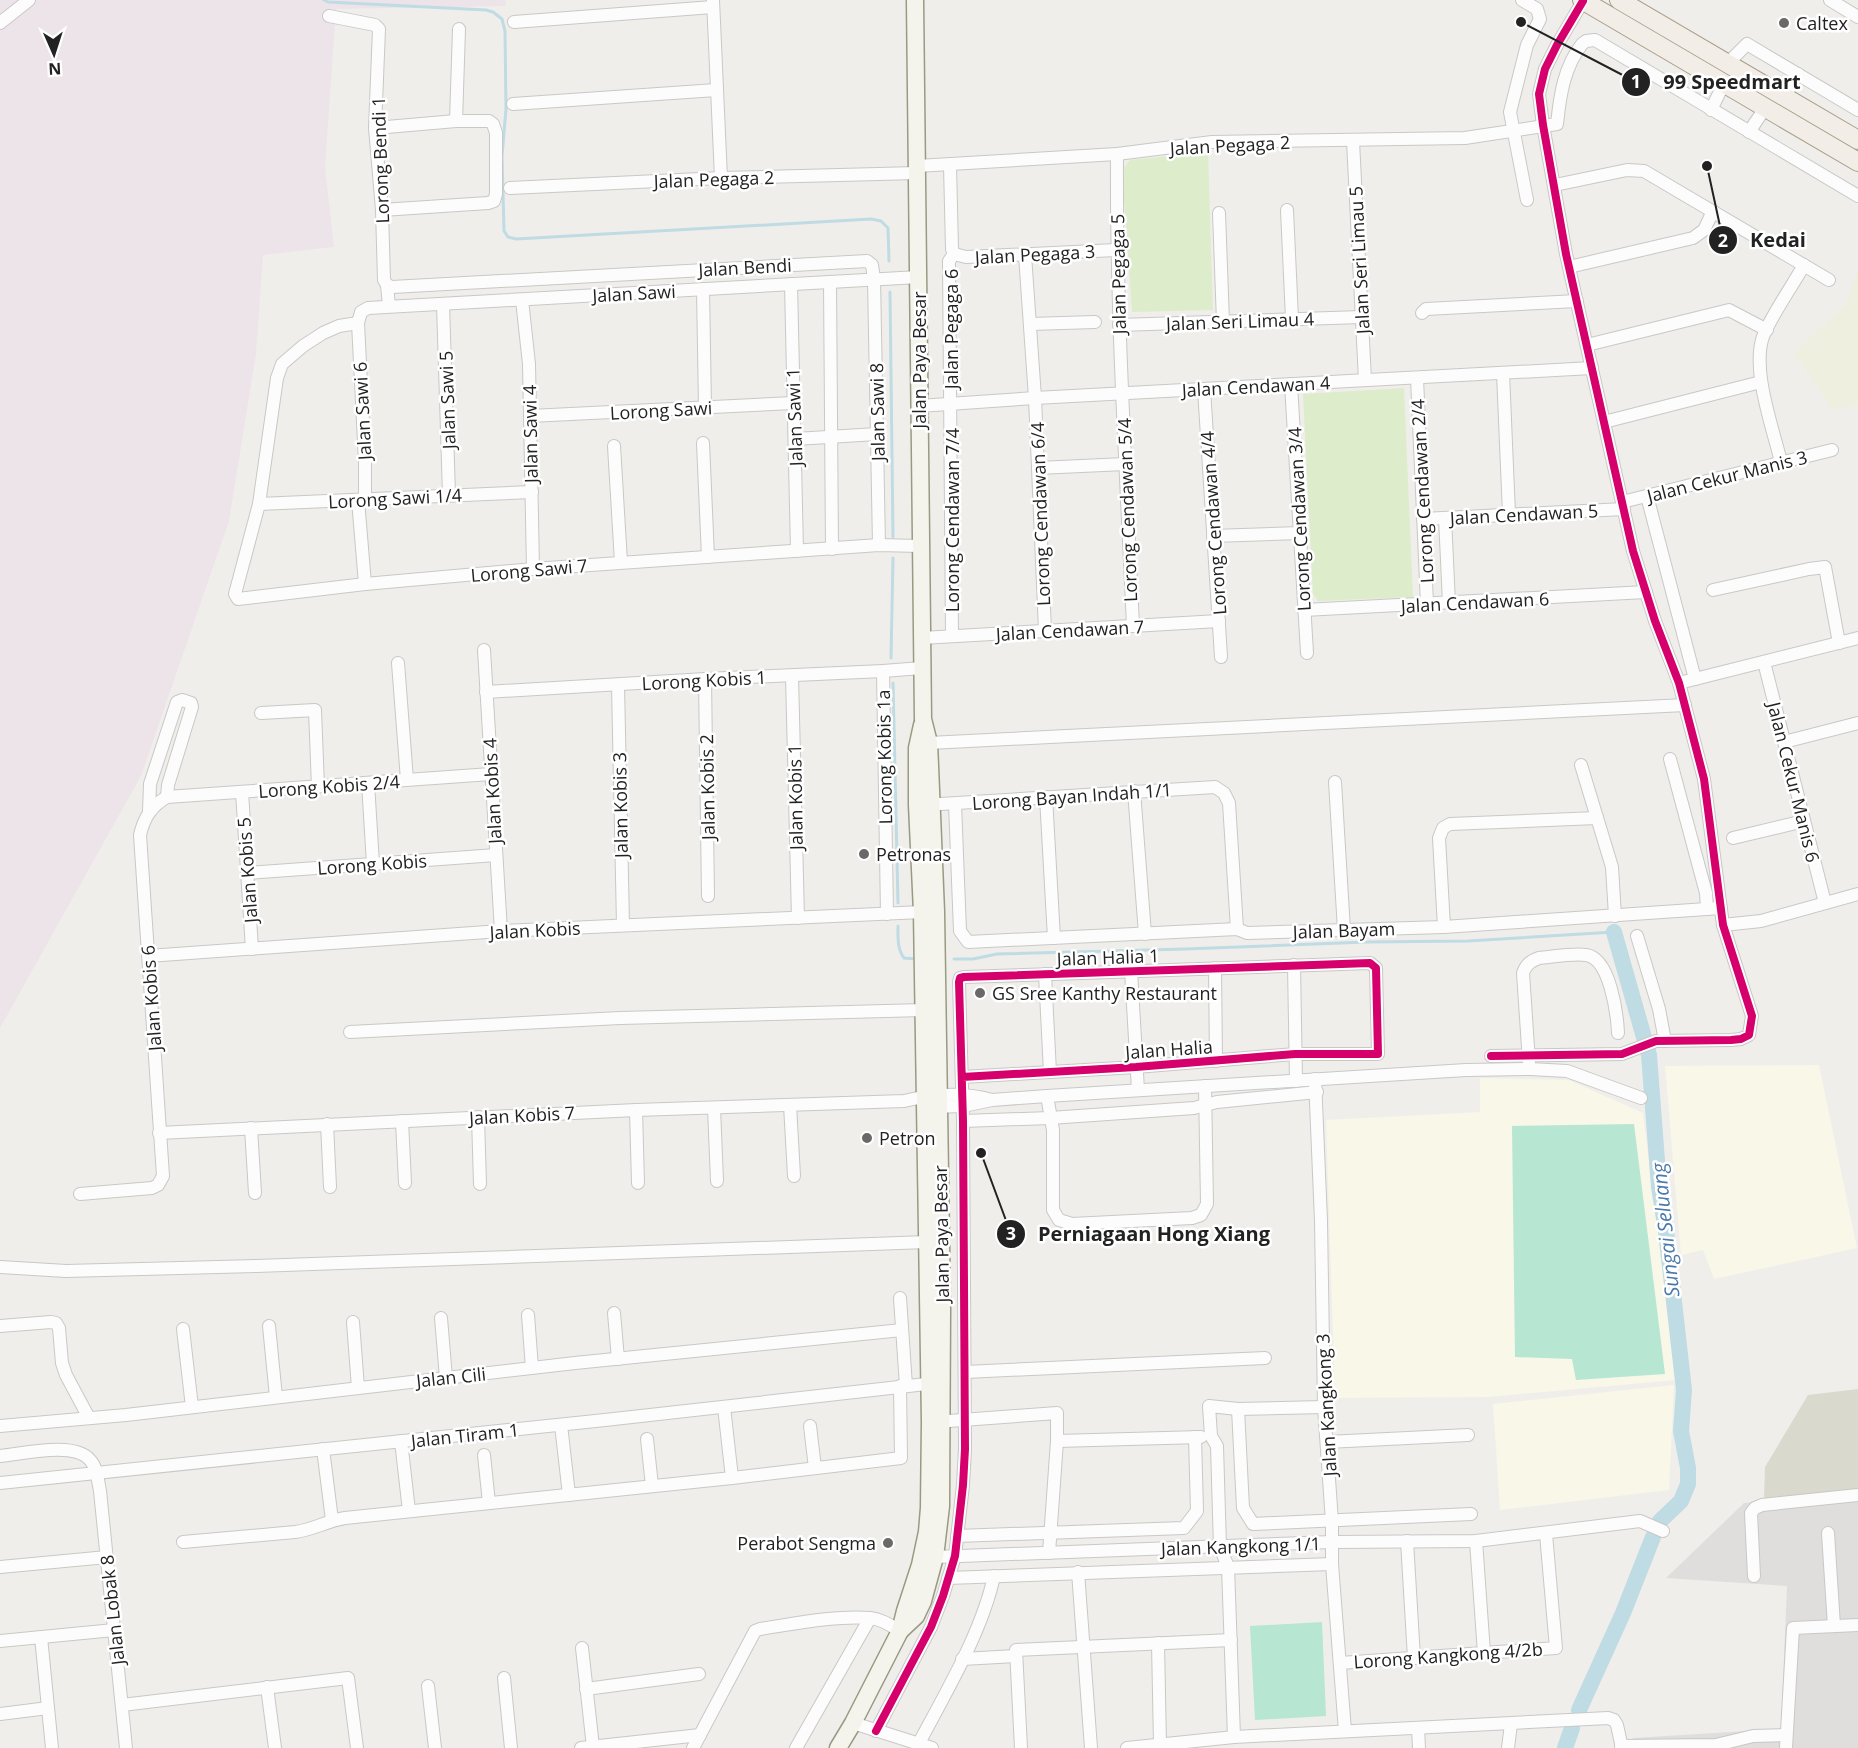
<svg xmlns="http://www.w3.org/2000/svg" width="1858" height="1748" viewBox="0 0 1858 1748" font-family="'Open Sans',sans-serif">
<rect width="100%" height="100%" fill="#f0eeeb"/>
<polygon fill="#dfdedc" points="1858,1491 1858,1748 1631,1748 1633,1738 1781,1729 1787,1586 1666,1578 1744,1503"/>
<polygon fill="#ede4e9" points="0,0 505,0 506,6 336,9 325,167 334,247 263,255 256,354 229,521 141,776 0,1028"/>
<g fill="#f8f7e8">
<polygon points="1819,1065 1857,1248 1714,1279 1703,1250 1681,1255 1665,1066"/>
<polygon points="1480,1078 1569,1080 1643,1113 1676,1380 1488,1397 1335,1398 1326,1120 1480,1112"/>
<polygon points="1674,1385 1669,1490 1500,1510 1493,1404"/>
</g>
<polygon fill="#d9d9cd" points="1858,1389 1858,1489 1764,1499 1765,1467 1808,1395"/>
<polygon fill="#efefdf" points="1858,269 1858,406 1832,409 1794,353 1846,305"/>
<g fill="#ddeccb">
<polygon points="1208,152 1213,310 1132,312 1122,170 1130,160"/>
<polygon points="1404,388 1413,597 1318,601 1313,594 1303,394"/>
</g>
<g fill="#b7e6d2">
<polygon points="1634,1124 1665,1374 1576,1380 1572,1359 1515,1357 1512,1126"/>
<polygon points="1322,1622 1326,1716 1255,1720 1250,1626"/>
</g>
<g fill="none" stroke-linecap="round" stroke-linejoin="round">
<g stroke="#bfdbe3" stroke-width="3">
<polyline points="324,0 328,2 486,10 493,12 502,19 505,31 506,109 502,156 504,231 508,237 516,239 871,219 881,221 888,228 889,261"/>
<polyline points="890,292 893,537"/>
<polyline points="891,658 893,558"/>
<polyline points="893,683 898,903"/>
<path d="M898,926C898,937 897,949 904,958L916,959"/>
<polyline points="954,959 973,959 997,954 1185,949 1366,942 1468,941 1614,932"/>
</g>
<g stroke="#bfdbe3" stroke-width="16">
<polyline points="1614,932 1649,1055 1659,1187 1666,1231 1684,1390 1681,1431 1688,1468 1688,1484 1681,1501 1660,1521"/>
<polyline points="1579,1710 1623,1613 1653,1537"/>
<polyline points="1565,1748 1572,1728"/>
</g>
<defs>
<g id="street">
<polyline points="713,0 721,178"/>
<polyline points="1522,0 1537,9 1540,19 1527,45 1510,112 1527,200"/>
<polyline points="1830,0 1858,17"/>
<polyline points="329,16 375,25 379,29 375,128 382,210 384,280 387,285 389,306"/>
<polyline points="514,22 713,7"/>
<polyline points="0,23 29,0"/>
<polyline points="1728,63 1747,44 1858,110"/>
<polyline points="1785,96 1798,74"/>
<polyline points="513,104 716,90"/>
<polyline points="1711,110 1724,83"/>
<polyline points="456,121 459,29"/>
<polyline points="375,128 456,121 489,121 493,124 496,133 496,194 494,201 488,203 382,210"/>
<polyline points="1749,132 1765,108"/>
<polyline points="1353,141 1365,380"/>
<path d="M1117,154C1116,312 1126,469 1133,626"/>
<polyline points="950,165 952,249 954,254"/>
<path d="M917,166L1117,154L1212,142L1465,138L1557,124C1560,95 1564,67 1582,44L1586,41L1595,40L1858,196"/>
<polyline points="1555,185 1627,170 1644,171 1829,280"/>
<polyline points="510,188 721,178 917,173"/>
<polyline points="1287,210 1292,319"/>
<polyline points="1219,213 1223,322"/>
<polyline points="954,254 966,257 1116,250"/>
<polyline points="1025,255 1035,398 1045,631"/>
<polyline points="1569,267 1693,238 1704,230 1713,211"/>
<polyline points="830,282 832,549"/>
<polyline points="791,284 797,551"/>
<polyline points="387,285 392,287 867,261 872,265 874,279 879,545"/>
<polyline points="703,289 705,407"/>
<polyline points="522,300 529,364 533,569"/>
<polyline points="443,304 449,495"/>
<polyline points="1422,313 1426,309 1577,301"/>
<polyline points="358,323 339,326 323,333 303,346 282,364 277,378 259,504 235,594 238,599 365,584 533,569 879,545 920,546"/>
<polyline points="1030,324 1095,322"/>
<polyline points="1119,325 1362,317"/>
<polyline points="1587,345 1729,310 1767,330"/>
<polyline points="1503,373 1509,514"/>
<polyline points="1417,378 1427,604"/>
<polyline points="1291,384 1307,653"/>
<polyline points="1204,389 1221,657"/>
<polyline points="919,406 1035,398 1592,368"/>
<polyline points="530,416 793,403"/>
<polyline points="1604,422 1761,382"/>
<polyline points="795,439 877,434"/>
<polyline points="703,443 708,557"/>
<polyline points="614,446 621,562"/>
<path d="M1781,462C1773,428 1750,367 1764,334C1775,310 1791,288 1804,265"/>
<polyline points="1038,468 1125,464"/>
<polyline points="1647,496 1695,679 1679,683"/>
<polyline points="365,499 365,462 358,323 361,312 368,308 919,277"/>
<polyline points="358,500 365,584"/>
<polyline points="1622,502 1832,450"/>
<polyline points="259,504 532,492"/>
<polyline points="1445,518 1449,603"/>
<polyline points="1423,519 1624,509"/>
<polyline points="1213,536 1300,533"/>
<polyline points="1713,590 1809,569 1825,567 1839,643"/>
<polyline points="1304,610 1646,592"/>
<polyline points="952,636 949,261 954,254"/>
<polyline points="922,638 1219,621"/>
<polyline points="484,650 501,931"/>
<polyline points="1764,662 1825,903"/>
<polyline points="398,663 407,780"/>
<polyline points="883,671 887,914"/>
<polyline points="792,676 798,918"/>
<polyline points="705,679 708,896"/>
<polyline points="1695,679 1858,638"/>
<polyline points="618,685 623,925"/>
<polyline points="486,692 705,679 883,671 922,668"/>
<polyline points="261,713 315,710 318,787"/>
<polyline points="1784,742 1858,723"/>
<polyline points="929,743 1685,705"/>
<polyline points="1670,759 1706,893 1707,909"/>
<polyline points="1581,765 1612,867 1615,916"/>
<polyline points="1335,782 1344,930"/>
<polyline points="368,783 373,864"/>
<polyline points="1134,791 1145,934"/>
<polyline points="242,792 252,949"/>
<polyline points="1046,797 1054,938"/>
<polyline points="955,804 960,931 968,942 1237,929 1247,933 1444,927 1721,908"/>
<polyline points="924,805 1215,787 1224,793 1229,803 1237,929"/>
<polyline points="149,811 150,784 177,702 182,700 191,703 192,707 168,785 167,797"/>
<polyline points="1733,838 1804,821"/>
<polyline points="247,873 496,855"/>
<polyline points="1723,925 1761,921 1858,894"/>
<polyline points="1444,927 1439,838 1443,828 1450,824 1597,818"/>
<polyline points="1637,936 1659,1009 1665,1041"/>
<polyline points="148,956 501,931 922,912"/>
<polyline points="1294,965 1296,1081"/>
<polyline points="1215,968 1216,1061"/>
<polyline points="1131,971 1138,1090"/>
<polyline points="1045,974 1050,1072"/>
<polyline points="350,1032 620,1018 924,1010"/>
<polyline points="1491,1056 1622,1054 1656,1041 1731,1040 1741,1039 1749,1035 1752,1016 1723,925 1704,779 1679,683 1655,621 1633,551 1566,254 1543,125 1539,94 1545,69 1557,45 1583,1"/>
<path d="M1529,1062L1523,973C1526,965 1530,961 1539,958C1551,957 1574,953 1586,955C1610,958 1617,1013 1618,1033"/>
<polyline points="1315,1079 1321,1221 1324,1407 1332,1522 1332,1564 1345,1731"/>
<polyline points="1047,1096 1053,1130 1053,1210 1059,1220 1072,1224 1192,1218 1201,1215 1207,1204 1205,1086"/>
<polyline points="790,1105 794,1176"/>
<polyline points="932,1107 963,1106 992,1100 1047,1096 1466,1070 1530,1069 1567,1071 1641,1098"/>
<polyline points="714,1108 717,1181"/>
<polyline points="636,1110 638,1183"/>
<polyline points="478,1117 480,1184"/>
<polyline points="402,1121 405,1183"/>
<polyline points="963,1121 1050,1118 1194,1108 1217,1102 1317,1092"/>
<polyline points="327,1124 330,1187"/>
<polyline points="251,1128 255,1193"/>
<path d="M159,1133L636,1110L904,1101C932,1094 963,1092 992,1100"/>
<path d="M80,1194L152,1188L158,1185L163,1176L140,835C144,818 151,806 167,797L491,774"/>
<polyline points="0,1267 66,1271 256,1266 927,1242"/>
<polyline points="900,1298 906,1386"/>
<polyline points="614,1313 618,1359"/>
<polyline points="528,1315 532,1368"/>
<polyline points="441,1318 446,1378"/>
<polyline points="353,1322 358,1388"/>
<polyline points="0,1326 51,1322 56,1323 59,1328 62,1363 66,1375 89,1418"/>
<polyline points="269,1326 276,1397"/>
<polyline points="183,1329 192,1407"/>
<polyline points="965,1372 1265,1358"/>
<polyline points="724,1407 732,1478"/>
<polyline points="1238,1409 1243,1508 1253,1524 1471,1514"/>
<polyline points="935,1422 1057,1413 1057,1441 1049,1553"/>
<polyline points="561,1425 569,1495"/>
<polyline points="0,1426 126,1415 575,1363 902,1330"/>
<polyline points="810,1426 815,1468"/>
<polyline points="647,1439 652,1486"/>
<polyline points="401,1441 409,1511"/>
<polyline points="1057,1441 1201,1437"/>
<polyline points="1327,1442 1468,1435"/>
<polyline points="323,1449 332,1520"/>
<polyline points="484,1455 489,1503"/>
<path d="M0,1456C23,1454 74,1441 90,1460C97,1467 98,1481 100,1491L126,1748"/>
<polyline points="0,1483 605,1420 935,1383"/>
<polyline points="1828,1533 1834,1626"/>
<polyline points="957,1536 1184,1528 1197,1511 1195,1437"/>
<polyline points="1407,1541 1414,1658"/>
<polyline points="1476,1541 1484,1653"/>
<path d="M183,1542L295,1532C312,1530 327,1521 345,1518L732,1478L901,1458L900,1386"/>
<polyline points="935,1557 1332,1542 1476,1541 1640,1521 1663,1531"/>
<polyline points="0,1567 107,1557"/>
<polyline points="1078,1572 1091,1748"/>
<polyline points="1754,1576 1751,1513 1755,1508 1762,1505 1858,1495"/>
<polyline points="948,1578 1332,1564"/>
<polyline points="41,1637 52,1748"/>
<polyline points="0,1641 114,1630"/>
<polyline points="1158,1643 1160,1745"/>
<polyline points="582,1648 593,1747"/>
<polyline points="962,1659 1016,1656"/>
<polyline points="1340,1663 1556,1648 1546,1534"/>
<polyline points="504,1678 511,1748"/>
<polyline points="428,1686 435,1748"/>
<polyline points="267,1687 275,1748"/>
<polyline points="586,1689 699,1674"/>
<polyline points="122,1705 348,1678 357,1748"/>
<polyline points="0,1714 48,1708"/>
<polyline points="853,1723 932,1748"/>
<polyline points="1418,1728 1419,1748"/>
<polyline points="876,1731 931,1627 943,1596 955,1556 963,1485 965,1449 963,1121 959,982 960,978 964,977 1370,963 1376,968 1378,1054 1295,1054 1136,1067 962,1077"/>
<polyline points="1234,1737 1228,1567 1220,1547 1217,1446 1211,1436 1209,1406 1238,1409 1324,1407"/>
<path d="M919,1743C946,1692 982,1632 994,1576"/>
<polyline points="1621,1746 1716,1745 1753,1736 1786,1735"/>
<polyline points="581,1748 700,1735"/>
<path d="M693,1748L755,1631L760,1629C793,1624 838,1615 870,1618C881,1619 890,1625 900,1631"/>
<polyline points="796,1748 870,1618"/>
<polyline points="1021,1748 1016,1650 1231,1640"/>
<polyline points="1127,1748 1234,1737 1608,1718 1614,1720 1617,1725 1622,1748"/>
<polyline points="1508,1748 1511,1724"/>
<polyline points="1786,1748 1793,1628 1858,1625"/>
</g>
<g id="secondary">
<polyline points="900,1631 916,1616 923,1601 935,1557 941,1506 942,1309 939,1107 936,912 930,766 929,743 923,719 915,0"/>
<polyline points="838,1748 853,1723 900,1631 905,1611 920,1565 927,1532 929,1508 930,1422 922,912 917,805 917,748 922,725"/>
</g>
<g id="primary">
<polyline points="1582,0 1858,162"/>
<polyline points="1619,0 1858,140"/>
</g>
</defs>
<use href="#street" stroke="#c9c8c7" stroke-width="14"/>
<use href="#secondary" stroke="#999a82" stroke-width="19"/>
<use href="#primary" stroke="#a79c86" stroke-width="20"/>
<use href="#street" stroke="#fdfcfc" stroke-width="12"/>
<use href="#secondary" stroke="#f4f4ed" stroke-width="16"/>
<use href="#primary" stroke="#f3ede7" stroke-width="18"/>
<defs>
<g id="cycleway">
<polyline points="1491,1056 1622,1054 1656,1041 1731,1040 1741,1039 1749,1035 1752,1016 1723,925 1704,779 1679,683 1655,621 1633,551 1566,254 1543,125 1539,94 1545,69 1557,45 1583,1"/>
<polyline points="876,1731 931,1627 943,1596 955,1556 963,1485 965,1449 963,1121 959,982 960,978 964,977 1370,963 1376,968 1378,1054 1295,1054 1136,1067 962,1077"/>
</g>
</defs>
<use href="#cycleway" stroke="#fff" stroke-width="11"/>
<use href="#cycleway" stroke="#d6006c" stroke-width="8"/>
</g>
<g fill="#6a6968" stroke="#fff" stroke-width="2">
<circle cx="1784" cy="23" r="6"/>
<circle cx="864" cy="854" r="6"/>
<circle cx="980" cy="993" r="6"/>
<circle cx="867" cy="1138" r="6"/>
<circle cx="888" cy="1543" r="6"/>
</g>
<g text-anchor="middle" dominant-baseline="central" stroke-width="5" stroke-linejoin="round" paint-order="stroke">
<g font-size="18" fill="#222" stroke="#fff" text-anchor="start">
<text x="1796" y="23">Caltex</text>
<text x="876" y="854">Petronas</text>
<text x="992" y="993">GS Sree Kanthy Restaurant</text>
<text x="879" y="1138">Petron</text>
<text x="876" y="1543" text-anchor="end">Perabot Sengma</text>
</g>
<g font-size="18" fill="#222" stroke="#fff">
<text transform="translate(1230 145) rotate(-3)">Jalan Pegaga 2</text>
<text transform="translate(380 160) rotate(-92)">Lorong Bendi 1</text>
<text transform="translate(714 179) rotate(-2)">Jalan Pegaga 2</text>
<text transform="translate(1035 254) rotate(-3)">Jalan Pegaga 3</text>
<text transform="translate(1359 260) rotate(-93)">Jalan Seri Limau 5</text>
<text transform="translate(745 267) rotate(-3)">Jalan Bendi</text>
<text transform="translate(1118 274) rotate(-91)">Jalan Pegaga 5</text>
<text transform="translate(634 293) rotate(-3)">Jalan Sawi</text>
<text transform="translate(1240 321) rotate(-2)">Jalan Seri Limau 4</text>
<text transform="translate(951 329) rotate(-90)">Jalan Pegaga 6</text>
<text transform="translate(919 360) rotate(-90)">Jalan Paya Besar</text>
<text transform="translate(1256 386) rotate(-3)">Jalan Cendawan 4</text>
<text transform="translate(447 400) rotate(-92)">Jalan Sawi 5</text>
<text transform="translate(661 410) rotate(-3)">Lorong Sawi</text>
<text transform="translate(362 411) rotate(-93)">Jalan Sawi 6</text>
<text transform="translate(877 412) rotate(-91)">Jalan Sawi 8</text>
<text transform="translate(794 417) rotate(-92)">Jalan Sawi 1</text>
<text transform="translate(530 434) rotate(-91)">Jalan Sawi 4</text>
<text transform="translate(1727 476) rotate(-14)">Jalan Cekur Manis 3</text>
<text transform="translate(1422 491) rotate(-93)">Lorong Cendawan 2/4</text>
<text transform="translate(395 498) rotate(-3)">Lorong Sawi 1/4</text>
<text transform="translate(1127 510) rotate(-92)">Lorong Cendawan 5/4</text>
<text transform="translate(1040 514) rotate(-92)">Lorong Cendawan 6/4</text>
<text transform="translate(1524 514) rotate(-3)">Jalan Cendawan 5</text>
<text transform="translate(1299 519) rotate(-93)">Lorong Cendawan 3/4</text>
<text transform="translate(952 520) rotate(-90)">Lorong Cendawan 7/4</text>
<text transform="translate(1213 523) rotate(-94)">Lorong Cendawan 4/4</text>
<text transform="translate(529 570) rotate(-5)">Lorong Sawi 7</text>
<text transform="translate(1475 602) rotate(-3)">Jalan Cendawan 6</text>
<text transform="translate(1070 630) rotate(-3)">Jalan Cendawan 7</text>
<text transform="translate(704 680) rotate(-3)">Lorong Kobis 1</text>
<text transform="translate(884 757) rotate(-91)">Lorong Kobis 1a</text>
<text transform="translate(1794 782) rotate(76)">Jalan Cekur Manis 6</text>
<text transform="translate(329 786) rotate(-4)">Lorong Kobis 2/4</text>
<text transform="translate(707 787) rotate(-91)">Jalan Kobis 2</text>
<text transform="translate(492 791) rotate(-93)">Jalan Kobis 4</text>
<text transform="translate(1072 796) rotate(-4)">Lorong Bayan Indah 1/1</text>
<text transform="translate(795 797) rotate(-91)">Jalan Kobis 1</text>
<text transform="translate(620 805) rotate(-91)">Jalan Kobis 3</text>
<text transform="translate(372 864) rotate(-4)">Lorong Kobis</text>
<text transform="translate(247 870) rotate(-94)">Jalan Kobis 5</text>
<text transform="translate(535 930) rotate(-3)">Jalan Kobis</text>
<text transform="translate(1344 930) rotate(-2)">Jalan Bayam</text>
<text transform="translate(1108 957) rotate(-2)">Jalan Halia 1</text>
<text transform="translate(151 998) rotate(-94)">Jalan Kobis 6</text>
<text transform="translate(1169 1049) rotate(-4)">Jalan Halia</text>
<text transform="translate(522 1115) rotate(-3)">Jalan Kobis 7</text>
<text transform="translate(941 1234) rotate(-91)">Jalan Paya Besar</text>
<text transform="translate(451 1377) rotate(-6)">Jalan Cili</text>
<text transform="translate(1326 1405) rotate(-93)">Jalan Kangkong 3</text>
<text transform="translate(465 1435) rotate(-6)">Jalan Tiram 1</text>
<text transform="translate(1241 1546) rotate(-2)">Jalan Kangkong 1/1</text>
<text transform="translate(112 1610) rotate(-96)">Jalan Lobak 8</text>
<text transform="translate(1448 1655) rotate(-4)">Lorong Kangkong 4/2b</text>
</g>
<g font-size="20" font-style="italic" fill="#4a7aab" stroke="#fff">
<text transform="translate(1665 1230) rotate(-96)">Sungai Seluang</text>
</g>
</g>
<path fill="none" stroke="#222" stroke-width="2" d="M1521 22L1636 82M1707 166L1723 240M981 1153L1011 1234"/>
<g fill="#222" stroke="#fff" stroke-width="2">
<circle cx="1521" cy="22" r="6"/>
<circle cx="1707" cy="166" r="6"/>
<circle cx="981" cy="1153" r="6"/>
<circle cx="1636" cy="82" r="15"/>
<circle cx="1723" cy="240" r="15"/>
<circle cx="1011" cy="1234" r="15"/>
</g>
<g font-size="18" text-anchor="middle" font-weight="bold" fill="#fff">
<text x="1636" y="88">1</text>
<text x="1723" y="247">2</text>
<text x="1011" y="1240">3</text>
</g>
<g font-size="20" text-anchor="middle" font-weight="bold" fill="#222" stroke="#fff" stroke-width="5" stroke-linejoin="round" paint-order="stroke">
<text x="1732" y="89">99 Speedmart</text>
<text x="1778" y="247">Kedai</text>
<text x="1154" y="1241">Perniagaan Hong Xiang</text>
</g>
<g transform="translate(54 54) rotate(177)" stroke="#ffffff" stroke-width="4.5" paint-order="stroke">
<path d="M0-4.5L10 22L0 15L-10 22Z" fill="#222222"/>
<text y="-9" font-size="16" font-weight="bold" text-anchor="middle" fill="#222222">N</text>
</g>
</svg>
